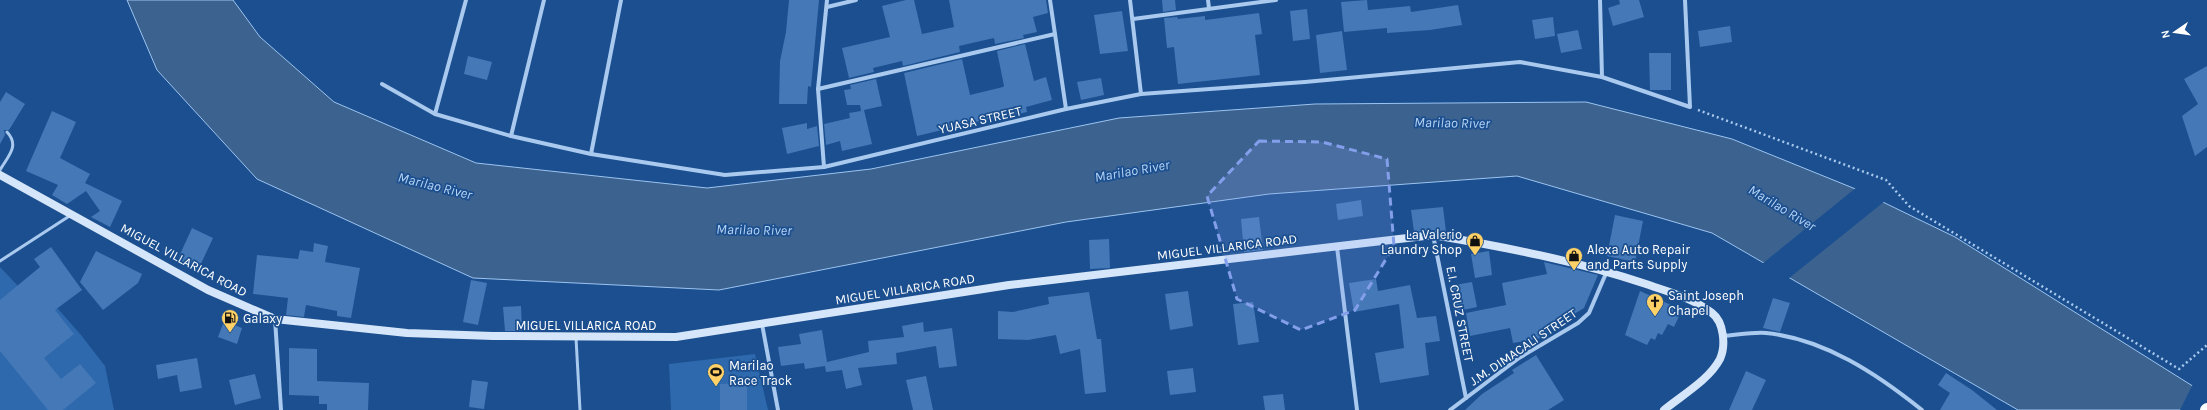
<svg xmlns="http://www.w3.org/2000/svg" width="2207" height="410" viewBox="0 0 2207 410" font-family="Karla,sans-serif">
<rect width="100%" height="100%" fill="#1b4f8f"/>
<g fill="#2e69ad">
<polygon points="0,267 18,286 30,277 81,335 105,366 114,410 0,410"/>
<polygon points="755,354 768,410 671,410 669,364"/>
</g>
<polygon fill="#3c6290" stroke="#9cc4f0" points="127,0 233,0 260,37 334,102 476,163 707,188 871,169 1119,118 1315,104 1586,102 1732,139 1858,190 1955,237 2207,395 2207,410 2018,410 1712,233 1517,176 1269,194 1066,222 719,290 473,278 257,179 157,70"/>
<g fill="#1b4f8f">
<polygon points="1857,187 1885,201 1788,279 1762,264"/>
<polygon points="2193,384 2207,393 2207,410 2180,410"/>
</g>
<g fill="#4478b7">
<polygon points="789,0 819,0 811,87 808,86 807,104 779,104 780,61 786,32"/>
<polygon points="906,0 914,0 922,34 954,27 949,0 1046,0 1048,13 1033,17 1037,32 1023,35 1024,38 995,44 994,38 959,46 960,52 903,66 902,61 873,68 874,72 849,78 842,48 890,37 882,6"/>
<polygon points="1162,0 1175,0 1176,10 1163,12"/>
<polygon points="1367,0 1368,10 1410,6 1411,12 1458,5 1462,25 1430,30 1387,33 1387,28 1344,32 1341,2"/>
<polygon points="1619,0 1639,0 1644,17 1613,26 1608,8 1620,4"/>
<polygon points="1307,9 1310,39 1293,41 1290,11"/>
<polygon points="1122,11 1128,51 1100,54 1094,15"/>
<polygon points="1259,13 1262,34 1255,35 1260,75 1178,84 1174,47 1167,48 1164,18 1177,17 1178,19 1205,16 1205,20"/>
<polygon points="1553,17 1555,36 1535,39 1532,20"/>
<polygon points="1730,26 1732,42 1700,47 1698,31"/>
<polygon points="1578,30 1582,49 1561,53 1557,34"/>
<polygon points="1342,31 1347,70 1320,73 1316,35"/>
<polygon points="1025,44 1034,81 1046,77 1052,100 1026,107 1027,112 1010,116 1010,114 917,136 904,73 962,59 970,95 1003,87 1004,86 997,51"/>
<polygon points="1649,53 1671,53 1671,90 1650,90"/>
<polygon points="468,56 492,62 487,80 464,74"/>
<polygon points="2207,66 2207,147 2195,156 2182,116 2198,104 2184,79"/>
<polygon points="1101,78 1104,95 1081,100 1077,82"/>
<polygon points="876,79 882,106 864,110 872,144 842,151 840,141 826,145 824,124 850,118 849,113 861,111 860,105 847,105 844,90 851,89 850,85"/>
<polygon points="6,92 25,104 9,130 4,130 5,135 0,144 0,102"/>
<polygon points="52,111 76,122 60,158 90,174 85,183 122,201 110,227 91,217 100,211 86,191 67,204 52,195 58,185 26,171"/>
<polygon points="807,123 807,129 817,126 819,146 787,154 782,128"/>
<polygon points="1361,200 1363,216 1338,220 1336,204"/>
<polygon points="1443,207 1446,232 1433,230 1414,232 1411,210"/>
<polygon points="1615,215 1643,221 1635,262 1607,256"/>
<polygon points="1259,217 1263,250 1244,252 1241,219"/>
<polygon points="192,228 213,238 198,270 177,261"/>
<polygon points="1109,239 1110,268 1090,269 1089,240"/>
<polygon points="314,243 328,246 325,262 360,268 351,318 337,316 337,311 306,305 304,317 286,315 288,298 253,294 257,255 298,259 300,250 313,252"/>
<polygon points="51,247 82,290 55,310 74,334 44,358 61,379 80,364 96,383 63,410 48,410 0,351 0,300 40,267 34,259"/>
<polygon points="96,251 142,274 138,283 103,310 80,282"/>
<polygon points="1489,251 1492,275 1475,278 1471,254"/>
<polygon points="1544,262 1598,275 1584,308 1546,331 1548,337 1513,343 1510,328 1470,336 1466,313 1506,305 1502,283 1547,274"/>
<polygon points="1376,279 1378,291 1410,285 1417,318 1436,316 1440,341 1425,343 1429,375 1380,383 1375,353 1404,348 1399,304 1354,312 1349,283"/>
<polygon points="471,280 487,283 478,325 463,322"/>
<polygon points="1472,282 1477,307 1454,312 1449,286"/>
<polygon points="1188,291 1193,326 1170,330 1165,294"/>
<polygon points="1640,291 1682,310 1674,327 1668,324 1662,335 1658,333 1655,340 1651,338 1647,345 1625,335"/>
<polygon points="1089,292 1097,339 1101,339 1106,392 1085,394 1080,349 1060,354 1056,335 1028,340 998,339 998,311 1013,312 1049,304 1048,297"/>
<polygon points="1773,298 1790,303 1780,332 1763,328"/>
<polygon points="1253,302 1259,342 1238,345 1233,304"/>
<polygon points="521,306 522,331 505,331 503,307"/>
<polygon points="224,321 242,328 237,344 218,337"/>
<polygon points="923,322 924,332 952,328 957,366 939,368 936,346 896,353 897,364 858,368 862,385 846,389 842,370 826,372 825,366 805,369 804,363 781,366 778,347 801,344 799,334 822,330 827,362 869,352 868,341 904,337 902,326"/>
<polygon points="289,348 317,349 317,381 369,383 368,410 327,410 327,404 319,404 319,396 289,395"/>
<polygon points="1536,355 1564,400 1548,410 1465,410 1482,394 1514,373 1512,370"/>
<polygon points="197,358 202,388 180,392 177,375 158,379 156,365"/>
<polygon points="1193,368 1196,392 1170,395 1167,371"/>
<polygon points="1746,371 1766,380 1752,410 1729,410"/>
<polygon points="1946,373 1972,390 1997,410 1940,410 1950,393 1938,385"/>
<polygon points="255,374 261,398 235,405 229,380"/>
<polygon points="926,376 933,410 913,410 906,380"/>
<polygon points="472,380 488,382 484,409 469,407"/>
<polygon points="747,383 747,410 720,410 720,384"/>
<polygon points="1283,394 1285,410 1265,410 1263,396"/>
</g>
<g fill="none" stroke-linecap="round" stroke-linejoin="round">
<polyline stroke="#a9c9ee" stroke-width="2.5" stroke-dasharray="2 3" stroke-linecap="butt" points="1698,110 1886,180 1909,206 2179,369 2207,345"/>
<g stroke="#a9c9ee" stroke-width="3">
<path d="M0,170C8,156 20,146 7,132"/>
<polyline points="0,261 71,215"/>
<polyline points="576,338 580,410"/>
</g>
<g stroke="#a9c9ee" stroke-width="4">
<polyline points="1050,0 1066,109"/>
<polyline points="1130,0 1141,94"/>
<polyline points="1208,0 1209,8"/>
<polyline points="1600,0 1602,77"/>
<polyline points="827,7 856,0"/>
<polyline points="1133,19 1276,0"/>
<polyline points="382,84 435,114 511,136 591,154 725,175 824,167 1066,109 1141,94 1305,82 1520,62 1602,77 1690,107 1685,0"/>
<polyline points="818,89 1055,34"/>
<polyline points="435,114 466,0"/>
<polyline points="511,136 544,0"/>
<polyline points="591,154 621,0"/>
<polyline points="824,167 818,89 827,0"/>
<polyline points="1433,235 1466,398"/>
<polyline points="1337,247 1357,410"/>
<polyline points="275,319 281,410"/>
<polyline points="762,324 778,410"/>
<path d="M1723,336C1737,335 1752,332 1766,333C1825,339 1877,374 1922,410"/>
<polyline points="1450,410 1519,358 1578,323 1589,313 1607,271"/>
</g>
<path stroke="#d6e6fa" stroke-width="8" d="M0,175L208,290L275,319L407,333L493,336L676,337L1009,285L1433,235C1505,247 1577,261 1646,284C1669,292 1693,298 1712,313C1724,322 1726,346 1720,359C1709,380 1682,395 1664,410"/>
<polyline stroke="#fff" stroke-width="12" points="2206,410 2207,409"/>
</g>
<path fill="#839eea" fill-opacity="0.2" stroke="#839eea" stroke-width="3" stroke-dasharray="8 5" stroke-linejoin="round" d="M1259,141L1322,142L1387,159L1394,246L1355,310L1301,330L1237,299L1207,196Z"/>
<defs>
<symbol id="shop-pin" viewBox="-11 -11 22 30"><path d="M0 17L-7.5 6A9.5 9.5 0 1 1 7.5 6Z" fill="#ffd166" stroke="#1b4f8f"/><path d="M-5-2.5h2.3a2.7 3.5 0 0 1 5.4 0H5L5.5 6h-11ZM-1.5-2.5h3a1.5 2.3 0 0 0-3 0Z" fill="#111"/></symbol>
<symbol id="church-pin" viewBox="-11 -11 22 30"><path d="M0 17L-7.5 6A9.5 9.5 0 1 1 7.5 6Z" fill="#ffd166" stroke="#1b4f8f"/><path d="M-1.2-6h2.4v3.5h3.3v2.4h-3.3V6h-2.4V-.1h-3.3v-2.4h3.3Z" fill="#111"/></symbol>
<symbol id="fuel-pin" viewBox="-11 -11 22 30"><path d="M0 17L-7.5 6A9.5 9.5 0 1 1 7.5 6Z" fill="#ffd166" stroke="#1b4f8f"/><path d="M-5.5-6h7V0h2V4h1.3V-2.5L3-4.5l.8-.8L6-3V5H2.5V1h-1V6h-7ZM-4.2-4.7v3.2H.2V-4.7Z" fill="#111"/></symbol>
<symbol id="stadium-pin" viewBox="-11 -11 22 30"><path d="M0 17L-7.5 6A9.5 9.5 0 1 1 7.5 6Z" fill="#ffd166" stroke="#1b4f8f"/><path d="M0-5a6.5 5 0 1 0 0 10a6.5 5 0 1 0 0-10ZM-3.5-1.8h7v3.6h-7Z" fill="#111"/></symbol>
</defs>
<g fill-rule="evenodd">
<use href="#shop-pin" x="1465" y="231" width="20" height="27"/>
<use href="#shop-pin" x="1564" y="246" width="20" height="27"/>
<use href="#church-pin" x="1645" y="292" width="20" height="27"/>
<use href="#fuel-pin" x="220" y="308" width="20" height="27"/>
<use href="#stadium-pin" x="706" y="362" width="20" height="27"/>
</g>
<g text-anchor="middle" dominant-baseline="central" stroke-width="3.5" stroke-linejoin="round" paint-order="stroke">
<g font-size="13" fill="#fff" stroke="#1b4f8f">
<text transform="translate(980 120) rotate(-13)">YUASA STREET</text>
<text transform="translate(1227 247) rotate(-7)">MIGUEL VILLARICA ROAD</text>
<text transform="translate(184 260) rotate(28)">MIGUEL VILLARICA ROAD</text>
<text transform="translate(905 289) rotate(-9)">MIGUEL VILLARICA ROAD</text>
<text transform="translate(1460 314) rotate(79)">E.I. CRUZ STREET</text>
<text x="586" y="325">MIGUEL VILLARICA ROAD</text>
<text transform="translate(1523 347) rotate(-34)">J.M. DIMACALI STREET</text>
</g>
<g font-size="13" fill="#fff" stroke="#1b4f8f" text-anchor="start">
<text x="1462" y="234" text-anchor="end">La Valerio<tspan x="1462" dy="15">Laundry Shop</tspan></text>
<text x="1587" y="249">Alexa Auto Repair<tspan x="1587" dy="15">and Parts Supply</tspan></text>
<text x="1668" y="295">Saint Joseph<tspan x="1668" dy="15">Chapel</tspan></text>
<text x="243" y="318">Galaxy</text>
<text x="729" y="365">Marilao<tspan x="729" dy="15">Race Track</tspan></text>
</g>
<g font-size="14" font-style="italic" fill="#b5d3f5" stroke="#1b4f8f">
<text transform="translate(1452 123) rotate(1)">Marilao River</text>
<text transform="translate(1132 171) rotate(-10)">Marilao River</text>
<text transform="translate(435 186) rotate(14)">Marilao River</text>
<text transform="translate(1782 208) rotate(31)">Marilao River</text>
<text transform="translate(754 230) rotate(1)">Marilao River</text>
</g>
</g>
<g transform="translate(2175 32) rotate(257)" stroke="#1b4f8f" stroke-width="3" paint-order="stroke">
<path d="M0-3L7 15L0 10L-7 15Z" fill="#ffffff"/>
<text y="-6" font-size="11" font-weight="bold" text-anchor="middle" fill="#ffffff">N</text>
</g>
</svg>
